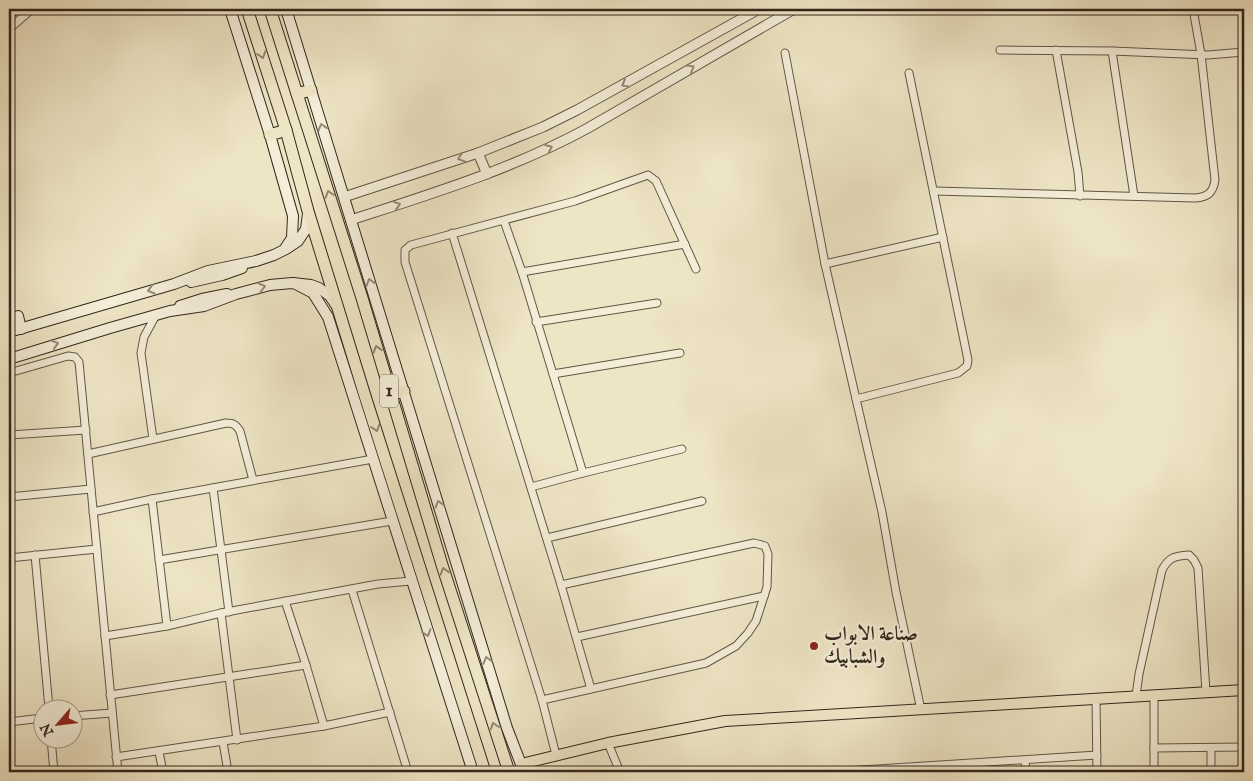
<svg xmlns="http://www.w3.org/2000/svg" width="1253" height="781" viewBox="0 0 1253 781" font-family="'IM FELL English',Amiri,serif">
<rect width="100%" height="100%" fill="#eee5c5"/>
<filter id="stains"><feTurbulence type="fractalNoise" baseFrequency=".004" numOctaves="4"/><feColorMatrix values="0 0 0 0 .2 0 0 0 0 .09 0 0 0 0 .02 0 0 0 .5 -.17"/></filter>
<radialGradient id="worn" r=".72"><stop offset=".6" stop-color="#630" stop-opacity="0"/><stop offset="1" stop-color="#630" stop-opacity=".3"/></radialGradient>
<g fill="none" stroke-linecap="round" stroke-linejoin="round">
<defs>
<g id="minor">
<polyline points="9,16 17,9"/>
<polyline points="9,29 32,9"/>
<polyline points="1000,50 1112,51 1208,55 1244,52"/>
<polyline points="1056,50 1078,172 1080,196"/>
<polyline points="1112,51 1134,196"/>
<polyline points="785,53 825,264 882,512 896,592 921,710"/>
<path d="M934,191L1195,198C1208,197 1213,193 1215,180L1201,54L1193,9"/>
<polyline points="504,221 522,272 583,473"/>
<polyline points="452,233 561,585 591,689"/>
<polyline points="825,264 943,237"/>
<polyline points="522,272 685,244"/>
<polyline points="9,319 18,316"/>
<polyline points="536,322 657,303"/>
<polyline points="9,373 68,356 75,357 79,362 118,772"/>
<polyline points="553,374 680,353"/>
<polyline points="856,399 958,373 967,366 968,360 909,73"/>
<polyline points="9,435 86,430"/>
<polyline points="153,439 141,353 144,337 156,315"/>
<path d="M88,454L226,423C234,423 236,425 240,431L253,480"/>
<polyline points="531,487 583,473 682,449"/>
<polyline points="213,488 229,612"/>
<polyline points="9,497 91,489"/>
<polyline points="152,499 167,626"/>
<polyline points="93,512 152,499 373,459"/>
<polyline points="547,538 702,501"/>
<polyline points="35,555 49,708"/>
<polyline points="9,558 97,549"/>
<polyline points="159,560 392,521"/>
<polyline points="352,590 408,772"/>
<polyline points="285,601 306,665 324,726"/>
<polyline points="221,613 237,740"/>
<polyline points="105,636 167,626 221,613 378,584 411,581"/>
<polyline points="577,637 764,596"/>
<polyline points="110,695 306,665"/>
<path d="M1136,696L1139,674L1162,570C1169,557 1175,556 1189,555L1194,560L1198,568L1206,692"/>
<polyline points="1096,699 1097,772"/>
<polyline points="542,700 706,663 736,646 748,633 756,621 767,587 768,554 765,546 754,543 561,585"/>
<polyline points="72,716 112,713"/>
<polyline points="9,722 42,718"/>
<polyline points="51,738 54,772"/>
<polyline points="223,742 228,772"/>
<polyline points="608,743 620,772"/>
<polyline points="1154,748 1244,747"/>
<polyline points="1211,748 1211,772"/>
<polyline points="159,752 163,772"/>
<polyline points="556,755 542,700 405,262 405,250 411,245 575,201 648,175 656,181 696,269"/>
<polyline points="116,757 324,726 390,712"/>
<polyline points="1025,760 1026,772"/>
<polyline points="830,772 1097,755"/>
<polyline points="1154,772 1154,695"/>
</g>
<g id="tertiary">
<polyline points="478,153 487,174"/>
<polyline points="344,197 478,153 543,127 577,110 759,9"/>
<path d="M351,220C431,194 513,169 588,128L794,9"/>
</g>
<g id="secondary">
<polyline points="230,9 270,135 293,216 292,238 286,247"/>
<polyline points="286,9 507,728 524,772"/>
<polyline points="191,282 222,275 242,268"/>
<polyline points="294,283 313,293 328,317 473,772"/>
<polyline points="180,306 202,299 227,294"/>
<polyline points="18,316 21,329"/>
<polyline points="9,332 174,284 208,271 256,261 274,255 286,249 298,241 306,229 308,214"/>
<polyline points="9,359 110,328 170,311 204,306 236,294 270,285 292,283 311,285 319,288 330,296 336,305"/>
</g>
<polyline id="primary" points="521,764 608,743 725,721 1244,690"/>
<g id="trunk">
<polyline points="247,9 286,130 308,211 365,396 485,772"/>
<polyline points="270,9 362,298 442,565 509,772"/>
<polyline points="297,94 311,90"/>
<polyline points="270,135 286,130"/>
<polyline points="390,395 404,391"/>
</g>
</defs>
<use href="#minor" stroke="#625646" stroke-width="9"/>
<use href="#tertiary" stroke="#625646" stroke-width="11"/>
<use href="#secondary" stroke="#33261b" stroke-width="12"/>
<use href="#primary" stroke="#33261b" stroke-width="12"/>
<use href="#trunk" stroke="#33261b" stroke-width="13"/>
<use href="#minor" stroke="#f4eed9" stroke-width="7"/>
<use href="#tertiary" stroke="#f4eed9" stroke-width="9"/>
<use href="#secondary" stroke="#f4eed9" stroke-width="10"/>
<use href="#primary" stroke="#eee5c5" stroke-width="10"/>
<use href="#trunk" stroke="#eee5c5" stroke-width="11"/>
</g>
<defs><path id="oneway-chevron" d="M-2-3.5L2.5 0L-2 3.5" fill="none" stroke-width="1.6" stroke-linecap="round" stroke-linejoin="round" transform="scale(1.25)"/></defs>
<g stroke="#908670">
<use href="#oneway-chevron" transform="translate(262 55) rotate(72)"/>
<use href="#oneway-chevron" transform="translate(329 194) rotate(-108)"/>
<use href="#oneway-chevron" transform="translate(377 349) rotate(-107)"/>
<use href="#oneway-chevron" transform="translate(376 428) rotate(72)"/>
<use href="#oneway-chevron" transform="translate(444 571) rotate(-107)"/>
<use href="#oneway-chevron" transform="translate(494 726) rotate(-108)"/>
</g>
<g stroke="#948a7a">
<use href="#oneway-chevron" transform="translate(691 68) rotate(-30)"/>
<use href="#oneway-chevron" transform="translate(625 84) rotate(151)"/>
<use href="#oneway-chevron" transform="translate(322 127) rotate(-107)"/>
<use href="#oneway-chevron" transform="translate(549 148) rotate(-24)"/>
<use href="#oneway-chevron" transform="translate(461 158) rotate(161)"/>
<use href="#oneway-chevron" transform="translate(397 205) rotate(-18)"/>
<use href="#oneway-chevron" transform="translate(370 282) rotate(-107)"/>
<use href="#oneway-chevron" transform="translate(262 287) rotate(-14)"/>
<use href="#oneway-chevron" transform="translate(151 290) rotate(164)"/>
<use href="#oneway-chevron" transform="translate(55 344) rotate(-17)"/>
<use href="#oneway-chevron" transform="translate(439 504) rotate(-107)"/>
<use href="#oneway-chevron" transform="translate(427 633) rotate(72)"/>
<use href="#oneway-chevron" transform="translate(487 660) rotate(-107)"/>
</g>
<circle fill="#8f2418" stroke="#f4eed9" stroke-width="2" cx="814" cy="646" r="5"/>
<g text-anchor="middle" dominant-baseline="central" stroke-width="4.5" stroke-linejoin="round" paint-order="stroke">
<rect fill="#f4eed9" stroke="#6d6254" stroke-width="1" x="380" y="374.5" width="18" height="33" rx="4"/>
<g font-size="19" font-weight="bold" fill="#33261b">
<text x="389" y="391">1</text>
</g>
<g font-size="20" font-weight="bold" fill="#33261b" stroke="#f4eed9" text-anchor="start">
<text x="824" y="634">صناعة الابواب<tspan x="824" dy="23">والشبابيك</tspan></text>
</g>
</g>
<rect width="1253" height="781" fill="none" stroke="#eee5c5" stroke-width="30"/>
<rect x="10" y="10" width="1233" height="761" fill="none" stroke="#33261b" stroke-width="2.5"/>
<rect x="15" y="15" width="1223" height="751" fill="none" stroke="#33261b"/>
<g transform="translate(58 724) rotate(242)"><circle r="24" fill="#f4eed9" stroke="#a79e8d"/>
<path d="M0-4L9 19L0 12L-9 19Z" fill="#8f2418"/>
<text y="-8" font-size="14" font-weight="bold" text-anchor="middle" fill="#33261b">N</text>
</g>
<rect width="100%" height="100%" filter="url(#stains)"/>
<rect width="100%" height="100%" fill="url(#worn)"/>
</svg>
